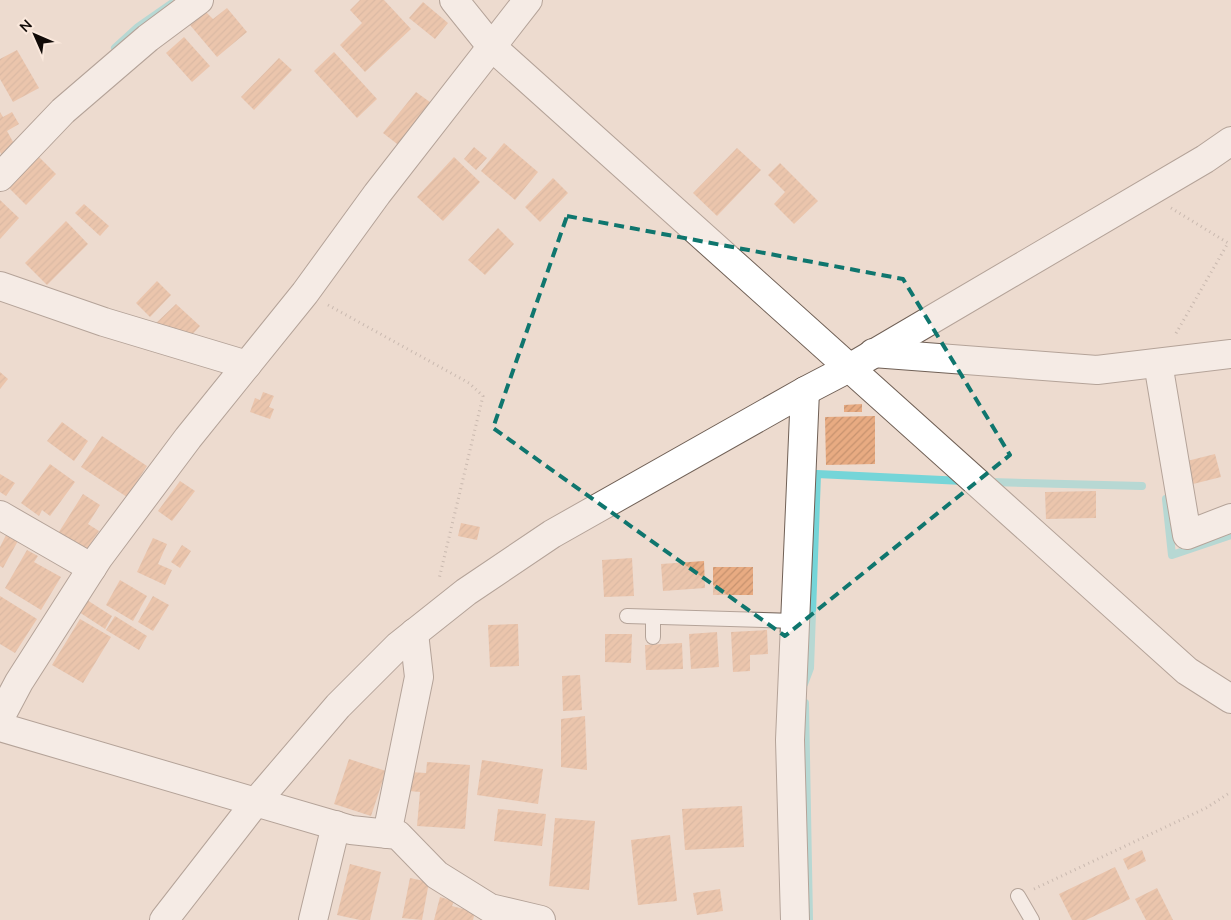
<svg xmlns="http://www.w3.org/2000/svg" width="1231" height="920" viewBox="0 0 1231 920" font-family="Mulish,sans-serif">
<defs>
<pattern id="building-hatch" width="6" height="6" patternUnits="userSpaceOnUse" patternTransform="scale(1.25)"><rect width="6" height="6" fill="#e8ab82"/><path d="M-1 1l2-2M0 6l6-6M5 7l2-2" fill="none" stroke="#c6926f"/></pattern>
</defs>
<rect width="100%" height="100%" fill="#eddbcf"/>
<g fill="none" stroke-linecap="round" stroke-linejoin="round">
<g stroke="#75d5d8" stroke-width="8">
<polyline points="115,48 138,27 171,4"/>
<polyline points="989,482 1142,486"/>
<polyline points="1166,499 1172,555 1231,535"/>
<polyline points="804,684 810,668 817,474 963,481"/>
<polyline points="805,703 809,920"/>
</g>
</g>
<g fill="url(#building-hatch)">
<polygon points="360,0 384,0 411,29 365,72 340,45 362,23 350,10"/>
<polygon points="423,2 448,23 435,39 409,18"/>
<polygon points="227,8 247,32 217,57 190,25 206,12 213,19"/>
<polygon points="184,37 210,66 192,82 166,53"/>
<polygon points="17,50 39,88 13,102 0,79 0,59"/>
<polygon points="334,52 377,99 357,118 314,71"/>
<polygon points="279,58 292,70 254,110 241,97"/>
<polygon points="416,92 434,105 401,147 383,133"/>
<polygon points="0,112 3,117 12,112 19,124 7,131 17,149 3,157 0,152"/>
<polygon points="504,143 538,172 515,200 481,171"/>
<polygon points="474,147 487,158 476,170 464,159"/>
<polygon points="737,148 761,170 717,216 693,193"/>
<polygon points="38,156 56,174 26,205 8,187"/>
<polygon points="454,157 480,182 443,221 417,197"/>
<polygon points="780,163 818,201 794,224 774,204 785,192 768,175"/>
<polygon points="553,178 568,193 540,222 525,207"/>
<polygon points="0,200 19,218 0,239"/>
<polygon points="84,204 109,226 100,236 75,213"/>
<polygon points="66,221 88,244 47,285 25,263"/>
<polygon points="498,228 514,244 485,275 468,260"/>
<polygon points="157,281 171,295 150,317 136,303"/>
<polygon points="176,304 200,326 187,340 152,327"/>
<polygon points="0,372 8,379 0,389"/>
<polygon points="263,392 274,396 269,407 274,409 270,419 250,412 255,398 260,400"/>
<polygon points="862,404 862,412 844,412 844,405"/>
<polygon points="875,416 875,464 826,465 825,417"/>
<polygon points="62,422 88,441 74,461 47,441"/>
<polygon points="102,436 147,466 127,497 81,467"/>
<polygon points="1215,454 1221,477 1193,484 1187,461"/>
<polygon points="50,464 75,482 50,516 42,510 39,516 21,503"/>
<polygon points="0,474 15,483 6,496 0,492"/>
<polygon points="180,481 195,491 172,521 158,511"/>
<polygon points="1096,491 1096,518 1046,519 1045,492"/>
<polygon points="83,494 100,505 88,524 99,531 85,552 57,535"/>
<polygon points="461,523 480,527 477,540 458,536"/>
<polygon points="7,533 19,539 3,568 0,566 0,547"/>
<polygon points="153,538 167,544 158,564 172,570 165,585 137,572"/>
<polygon points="182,545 191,551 180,568 171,562"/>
<polygon points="27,550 38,556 34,562 61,577 41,610 5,588"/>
<polygon points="632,558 634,596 604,597 602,560"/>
<polygon points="704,561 705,588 663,591 661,564"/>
<rect x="713" y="567" width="40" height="28"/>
<polygon points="120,580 147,596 133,621 106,605"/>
<polygon points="0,596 37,619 15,653 0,644"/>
<polygon points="153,596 169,605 153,631 138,622"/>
<polygon points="87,600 112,616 105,629 79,612"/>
<polygon points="115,616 147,636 139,650 106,630"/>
<polygon points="80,619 111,637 83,683 52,665"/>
<polygon points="518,624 519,666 490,667 488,625"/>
<polygon points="767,630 768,654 750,655 750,671 733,672 731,632"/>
<polygon points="717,632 719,667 691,669 689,634"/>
<polygon points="605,634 632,634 631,663 605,662"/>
<polygon points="682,643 683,669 646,670 645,645"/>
<polygon points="580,675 582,710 563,711 562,676"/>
<polygon points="585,716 587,770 561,767 561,719"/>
<polygon points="349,759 386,771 371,816 334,804"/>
<polygon points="482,760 543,769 538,804 477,795"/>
<polygon points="427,762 470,765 465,829 417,826 420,792 409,791 410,772 426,773"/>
<polygon points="742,806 744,847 685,850 682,809"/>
<polygon points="498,809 546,814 542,846 494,841"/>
<polygon points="555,818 595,821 589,890 549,886"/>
<polygon points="670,835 677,901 638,905 631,840"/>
<polygon points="1142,850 1146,861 1128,870 1123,859"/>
<polygon points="350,864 381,872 370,920 360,920 337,915"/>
<polygon points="1115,867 1130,899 1086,920 1072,920 1059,894"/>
<polygon points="410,878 429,882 422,920 402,918"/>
<polygon points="1157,888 1173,920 1146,920 1135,899"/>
<polygon points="720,889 723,911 697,915 693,893"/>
<polygon points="440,897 454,901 452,906 475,912 473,920 434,920"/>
</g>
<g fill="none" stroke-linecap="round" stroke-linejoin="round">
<defs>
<g id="service">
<polyline points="627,616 795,621"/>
<polyline points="653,617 653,637"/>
<polyline points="1018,896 1032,920"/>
</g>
<g id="minor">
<polyline points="454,0 491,46 1187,671 1231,699"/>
<polyline points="0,177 63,111 148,38 199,0"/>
<polyline points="0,286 104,322 247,365"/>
<polyline points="873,353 1097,370 1231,354"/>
<polyline points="1158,363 1187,535 1231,518"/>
<polyline points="0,515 92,568"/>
<polyline points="0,726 1,716 19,682 99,557 188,438 305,293 377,194 528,0"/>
<polyline points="0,727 351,830 398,835 437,875 490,908 541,920"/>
<polyline points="387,834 419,677 414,633"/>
<polyline points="313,920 336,825"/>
<polyline points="795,920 790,740 805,391"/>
</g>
<polyline id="tertiary" points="164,920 255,803 338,706 398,646 466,592 552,534 805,391 851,367 1205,159 1231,141"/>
</defs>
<use href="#service" stroke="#706056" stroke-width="16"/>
<use href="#minor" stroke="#706056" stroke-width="30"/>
<use href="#tertiary" stroke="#706056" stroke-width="30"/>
<g stroke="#9f9188" stroke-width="3" stroke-dasharray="1 4" stroke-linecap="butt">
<polyline points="1171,208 1228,243 1175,335"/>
<polyline points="328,305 469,383 483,396 439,579"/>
<polyline points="1034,889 1206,808 1231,792"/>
</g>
<use href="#service" stroke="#fff" stroke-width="14"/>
<use href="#minor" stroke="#fff" stroke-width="28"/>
<use href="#tertiary" stroke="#fff" stroke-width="28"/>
</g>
<path d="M0 0H1231V920H0ZM567,216L903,279L1010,455L785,636L493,428Z" fill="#eddbcf" fill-opacity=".55" fill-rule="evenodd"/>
<path fill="none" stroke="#0f766e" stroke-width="4" stroke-dasharray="10 6" stroke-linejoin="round" d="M567,216L903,279L1010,455L785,636L493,428Z"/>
<g transform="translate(35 35) rotate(315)" stroke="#fae8dc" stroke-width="4" paint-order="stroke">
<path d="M0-4L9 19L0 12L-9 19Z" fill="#100a07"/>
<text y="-8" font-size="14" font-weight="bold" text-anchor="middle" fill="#100a07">N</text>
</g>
</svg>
